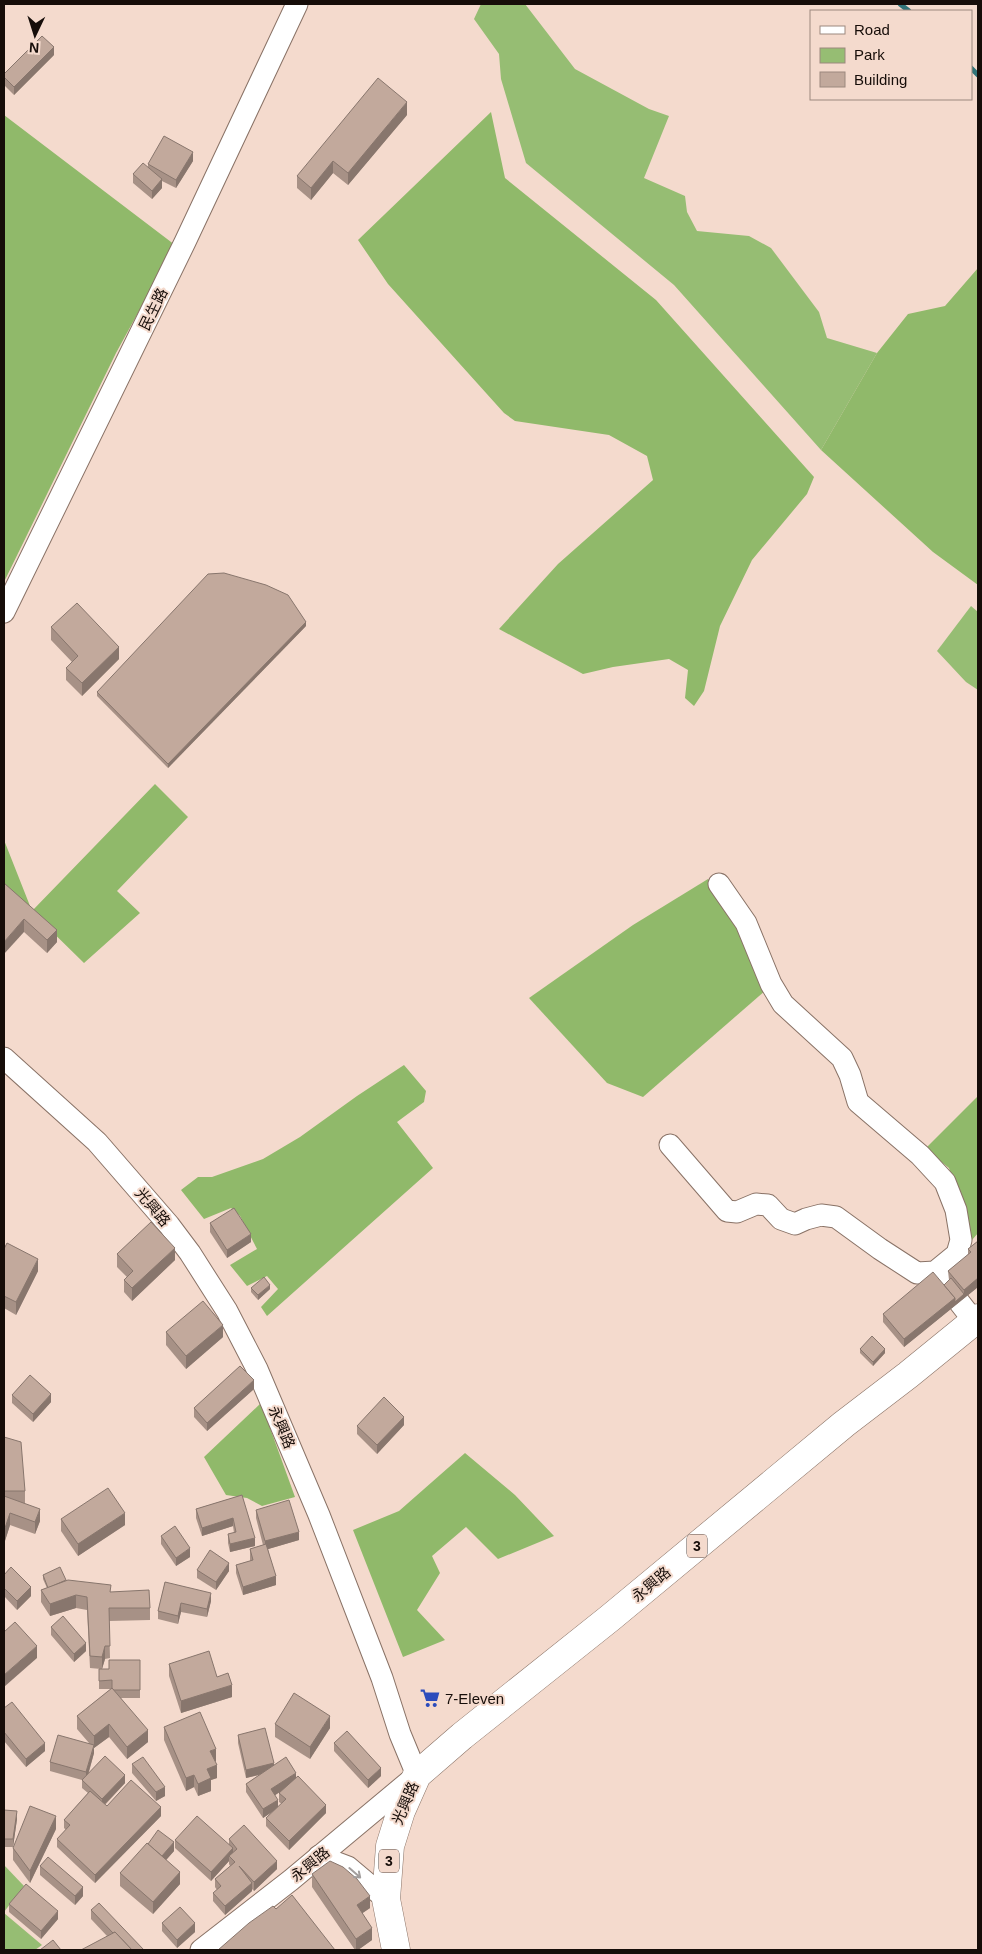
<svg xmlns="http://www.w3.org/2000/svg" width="982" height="1954" viewBox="0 0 982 1954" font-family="Arial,'Noto Sans TC',sans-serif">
<rect width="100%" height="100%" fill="#f4dacd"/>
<g fill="#96bd73">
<polygon points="481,4 525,4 575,69 649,109 669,116 644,178 685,196 687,212 697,231 749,236 771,248 819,312 827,338 877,353 821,450 674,285 526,163 501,79 499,54 474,19"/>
<polygon points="971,606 978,612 978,690 966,682 937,651"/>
<polygon points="4,1865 24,1886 4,1912"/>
<polygon points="4,1913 42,1945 35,1950 4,1950"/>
</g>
<g fill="#90b96a">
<polygon points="491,112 505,178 656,300 814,477 807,494 752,560 720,626 704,691 694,706 685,698 688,670 669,659 613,667 583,674 499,629 558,564 653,480 647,456 609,435 515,421 504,413 388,284 358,240"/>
<polygon points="4,115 175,245 116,353 4,582"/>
<polygon points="978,268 978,585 933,552 821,450 877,353 908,314 945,306"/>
<polygon points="155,784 188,817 117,891 140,913 84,963 31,911 4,889 4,840 32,911"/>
<polygon points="708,879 742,934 766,990 643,1097 607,1083 529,998 633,925"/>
<polygon points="404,1065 426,1091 424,1102 397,1122 433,1168 267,1316 261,1307 278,1289 267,1276 247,1286 230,1265 257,1249 240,1216 231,1208 204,1219 181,1190 198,1177 212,1177 263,1159 300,1137 357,1096"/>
<polygon points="978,1096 978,1233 972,1240 949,1168 925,1149"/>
<polygon points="261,1403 295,1497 262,1506 247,1498 226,1495 204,1457"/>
<polygon points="465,1453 515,1495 554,1536 498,1559 466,1527 432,1556 440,1573 417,1610 445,1640 403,1657 353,1530 399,1511"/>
</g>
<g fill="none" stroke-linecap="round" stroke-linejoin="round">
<g stroke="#307479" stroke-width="5">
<polyline points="900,4 909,11"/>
<polyline points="971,68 978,75"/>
</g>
<defs>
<g id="minor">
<polyline points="4,612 185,242 297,4"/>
<polyline points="4,1058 97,1142 169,1225 190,1253 227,1311 257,1369 319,1515 382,1678 400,1734 417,1775 291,1880 201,1950"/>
<polyline points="670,1145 727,1211 737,1212 756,1204 768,1205 781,1219 795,1224 806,1219 821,1215 836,1217 880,1249 917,1273 935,1272 957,1254 961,1240 956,1210 945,1182 920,1155 858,1102 850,1075 842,1058 783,1004 771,984 746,923 719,884"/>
<polyline points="942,1280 974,1321"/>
<polyline points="319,1856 348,1867 386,1899"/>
</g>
<polyline id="major" points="396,1950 386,1899 390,1846 401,1811 417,1775 462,1736 610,1618 844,1424 908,1375 978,1318"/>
</defs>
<use href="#minor" stroke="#897266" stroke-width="23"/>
<use href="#major" stroke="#897266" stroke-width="29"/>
<use href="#minor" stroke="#fff" stroke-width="21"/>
<use href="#major" stroke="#fff" stroke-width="28"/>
</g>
<g fill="#a79186" fill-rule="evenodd">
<polygon points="54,55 14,95 4,85 4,74"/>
<polygon points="407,115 348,185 333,173 311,200 297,188 297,176"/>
<polygon points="193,161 176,188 162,181 162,188 152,199 133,183 133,174 148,167 148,164"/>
<polygon points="306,626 168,768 97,696 97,692"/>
<polygon points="51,627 119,659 82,696 66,680 66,668 72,662 51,640"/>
<polygon points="4,883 57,942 47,953 24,932"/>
<polygon points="210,1223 251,1242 227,1258 210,1232"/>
<polygon points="978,1241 978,1287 904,1347 883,1322 883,1314 944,1285 949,1280 948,1271 968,1255 968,1249"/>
<polygon points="4,1246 38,1271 16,1315 4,1308"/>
<polygon points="117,1254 175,1260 132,1301 124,1292 124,1280 127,1277 117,1267"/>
<polygon points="251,1288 270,1289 258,1300 251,1292"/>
<polygon points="166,1332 223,1337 186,1369 166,1345"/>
<polygon points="860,1349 885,1353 873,1366 860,1353"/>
<polygon points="254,1389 207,1431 194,1417 194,1408"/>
<polygon points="12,1395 51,1402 33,1422 12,1403"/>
<polygon points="404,1425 377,1454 357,1434 357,1426"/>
<polygon points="4,1437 25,1491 25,1503 24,1503 40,1521 35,1534 10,1525 4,1544"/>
<polygon points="242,1495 255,1546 230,1552 228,1543 228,1534 234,1533 233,1526 202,1536 196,1518 196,1509"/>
<polygon points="256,1510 299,1540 268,1549 276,1585 243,1595 236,1573 236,1565 250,1561 250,1549 263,1545 256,1518"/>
<polygon points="61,1519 125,1525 78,1556 61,1531"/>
<polygon points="161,1536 190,1557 176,1566 161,1544"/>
<polygon points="197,1570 229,1571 216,1590 197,1578"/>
<polygon points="4,1575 31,1596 17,1610 4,1596"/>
<polygon points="43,1575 111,1592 150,1608 150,1620 109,1621 110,1658 105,1659 102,1669 109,1669 140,1660 140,1698 121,1698 148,1742 127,1759 109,1737 94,1748 94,1753 89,1772 125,1783 105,1805 107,1806 161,1816 95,1883 57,1847 57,1839 66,1830 64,1828 64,1820 88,1793 82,1788 82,1780 50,1771 50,1762 89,1743 77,1729 77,1716 111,1689 99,1689 99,1669 101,1669 90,1668 87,1610 76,1608 50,1616 41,1602 41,1590 47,1588 43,1579"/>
<polygon points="165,1582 211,1601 207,1617 181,1612 178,1624 158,1619 158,1611"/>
<polygon points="51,1627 86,1651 74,1662 51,1635"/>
<polygon points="169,1664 217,1677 232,1697 181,1713 169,1676"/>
<polygon points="4,1708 45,1751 26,1767 4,1741"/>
<polygon points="275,1724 330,1728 310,1759 275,1737"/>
<polygon points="164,1727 216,1761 215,1762 217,1778 211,1780 211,1791 198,1796 194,1787 186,1791 164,1740"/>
<path d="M238,1735L274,1765L296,1778L326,1813L289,1850L266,1826V1818L275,1810L263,1818L246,1792V1784L259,1775L246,1778L238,1743ZM284,1789L279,1793V1802L282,1804L278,1807L275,1795Z"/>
<polygon points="334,1743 381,1776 368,1788 334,1751"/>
<polygon points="132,1764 165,1796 156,1801 132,1773"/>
<polygon points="4,1810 17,1819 13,1847 4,1847"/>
<polygon points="56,1829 30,1883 13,1860 13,1848"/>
<polygon points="229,1839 277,1869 254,1891 252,1889 252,1891 225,1915 213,1901 213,1893 217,1890 215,1887 215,1879 230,1866 229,1864 229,1861 211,1881 175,1848 175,1840 229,1844"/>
<polygon points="148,1844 174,1851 166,1860 180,1884 153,1914 120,1886 120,1873"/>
<polygon points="40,1866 83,1896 75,1905 40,1875"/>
<polygon points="312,1874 370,1908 362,1913 372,1940 358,1950 355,1950 312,1887"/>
<polygon points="9,1904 58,1919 41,1939 9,1912"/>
<polygon points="91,1910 144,1950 107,1936 91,1919"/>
<polygon points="162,1923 195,1932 177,1948 162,1931"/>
</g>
<g fill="#88766d">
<polygon points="54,47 54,55 14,95 14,87"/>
<polygon points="407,102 407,115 348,185 348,173"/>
<polygon points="193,152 193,161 176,188 176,180"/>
<polygon points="333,161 333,173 311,200 311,188"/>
<polygon points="162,179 162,188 152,199 152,191"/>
<polygon points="306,622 306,626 168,768 168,764"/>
<polygon points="119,647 119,659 82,696 82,683"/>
<polygon points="24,919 24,932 4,954 4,942"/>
<polygon points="57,930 57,942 47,953 47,940"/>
<polygon points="251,1234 251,1242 227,1258 227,1250"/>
<polygon points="175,1248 175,1260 132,1301 132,1288"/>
<polygon points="38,1259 38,1271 16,1315 16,1302"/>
<polygon points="978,1278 978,1287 904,1347 904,1339 955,1298 964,1294 964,1290"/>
<polygon points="270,1285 270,1289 258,1300 258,1295"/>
<polygon points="223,1325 223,1337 186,1369 186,1356"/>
<polygon points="885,1349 885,1353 873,1366 873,1362"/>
<polygon points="254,1380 254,1389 207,1431 207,1423"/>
<polygon points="51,1394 51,1402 33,1422 33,1414"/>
<polygon points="404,1417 404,1425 377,1454 377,1445"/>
<polygon points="40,1509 40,1521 35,1534 35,1522"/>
<polygon points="10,1513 10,1525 4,1544 4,1531"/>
<polygon points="125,1513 125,1525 78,1556 78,1544"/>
<polygon points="233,1518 233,1526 202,1536 202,1528"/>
<polygon points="299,1532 299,1540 265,1550 265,1541"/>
<polygon points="255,1538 255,1546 230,1552 230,1544"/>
<polygon points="190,1548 190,1557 176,1566 176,1558"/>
<polygon points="229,1563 229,1571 216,1590 216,1582"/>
<polygon points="276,1576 276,1585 243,1595 243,1587"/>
<polygon points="31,1587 31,1596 17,1610 17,1601"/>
<polygon points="211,1593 211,1601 207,1617 207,1609"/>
<polygon points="76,1595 76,1608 50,1616 50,1604"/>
<polygon points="181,1603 181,1612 178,1624 178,1616"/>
<polygon points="86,1643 86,1651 74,1662 74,1654"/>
<polygon points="37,1646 37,1658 4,1687 4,1675"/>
<polygon points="105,1646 105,1659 102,1669 102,1657"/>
<polygon points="232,1685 232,1697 181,1713 181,1701"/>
<polygon points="330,1716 330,1728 310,1759 310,1747"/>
<polygon points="109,1724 109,1737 94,1748 94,1753 86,1781 86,1772 94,1747 94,1736"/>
<polygon points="148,1730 148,1742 127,1759 127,1747"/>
<polygon points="45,1743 45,1751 26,1767 26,1759"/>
<polygon points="216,1749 216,1761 210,1763 210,1751"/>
<polygon points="274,1763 274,1771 246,1778 246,1770"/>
<polygon points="217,1765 217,1778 211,1780 211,1791 198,1796 198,1784 207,1769"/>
<polygon points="381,1768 381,1776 368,1788 368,1780"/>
<polygon points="296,1773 296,1781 271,1798 271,1789"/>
<polygon points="125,1775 125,1783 102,1807 102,1799"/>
<polygon points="194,1775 194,1787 186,1791 186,1778"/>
<polygon points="165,1787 165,1796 156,1801 156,1792"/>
<polygon points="278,1800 278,1808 263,1818 263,1809"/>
<polygon points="326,1805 326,1813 289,1850 289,1841"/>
<polygon points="161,1807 161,1816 95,1883 95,1875"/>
<polygon points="17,1811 17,1819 13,1847 13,1839"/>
<polygon points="56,1816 56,1829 30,1883 30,1871"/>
<polygon points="174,1842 174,1851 160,1867 160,1858"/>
<polygon points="233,1848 233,1856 229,1856 229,1861 211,1881 211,1872"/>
<polygon points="277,1861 277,1869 254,1891 254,1882"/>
<polygon points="180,1872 180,1884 153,1914 153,1902"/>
<polygon points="252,1883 252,1891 225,1915 225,1906"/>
<polygon points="83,1887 83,1896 75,1905 75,1896"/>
<polygon points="370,1896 370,1908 357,1917 357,1905"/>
<polygon points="58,1911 58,1919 41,1939 41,1931"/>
<polygon points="195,1923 195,1932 177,1948 177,1940"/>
<polygon points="372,1928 372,1940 358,1950 356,1950 356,1939"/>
</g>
<g fill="#c2a99c" stroke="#88766d">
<polygon points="42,36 54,47 14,87 4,77 4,74"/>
<polygon points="378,78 407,102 348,173 333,161 311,188 297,176"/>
<polygon points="164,136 193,152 176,180 148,164"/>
<polygon points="143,163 162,179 152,191 133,174"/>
<polygon points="224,573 266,585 288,595 306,622 168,764 97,692 208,574"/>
<polygon points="77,603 119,647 82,683 66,668 78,656 51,627"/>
<polygon points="4,883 57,930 47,940 24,919 4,942"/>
<polygon points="234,1208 251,1234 227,1250 210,1223"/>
<polygon points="151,1222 175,1248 132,1288 124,1280 133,1271 117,1254"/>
<polygon points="978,1241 978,1278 964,1290 948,1271 971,1252 968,1249"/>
<polygon points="7,1243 38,1259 16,1302 4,1296 4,1249"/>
<polygon points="933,1272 955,1298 904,1339 883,1314"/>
<polygon points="264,1277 270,1285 258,1295 251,1288"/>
<polygon points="951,1278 964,1294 955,1302 955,1298 944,1285"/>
<polygon points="203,1301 223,1325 186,1356 166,1332"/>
<polygon points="872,1336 885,1349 873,1362 860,1349"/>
<polygon points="240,1366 254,1380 207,1423 194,1408"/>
<polygon points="30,1375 51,1394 33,1414 12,1395"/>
<polygon points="384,1397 404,1417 377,1445 357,1426"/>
<polygon points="4,1437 21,1442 25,1491 4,1491"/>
<polygon points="108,1488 125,1513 78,1544 61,1519"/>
<polygon points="242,1495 255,1538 230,1544 228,1534 236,1532 233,1518 202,1528 196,1509"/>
<polygon points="4,1496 40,1509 35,1522 10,1513 4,1531"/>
<polygon points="289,1500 299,1532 265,1541 256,1510"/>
<polygon points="175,1526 190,1548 176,1558 161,1536"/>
<polygon points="266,1544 276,1576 243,1587 236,1565 253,1560 250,1549"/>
<polygon points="210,1550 229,1563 216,1582 197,1570"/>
<polygon points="11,1567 31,1587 17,1601 4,1588 4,1575"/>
<polygon points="60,1567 66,1580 48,1588 43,1575"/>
<polygon points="68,1580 111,1585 110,1592 149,1590 150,1608 109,1608 110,1646 105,1646 102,1657 90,1656 87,1597 76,1595 50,1604 41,1590"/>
<polygon points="165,1582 211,1593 207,1609 181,1603 178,1616 158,1611"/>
<polygon points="63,1616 86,1643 74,1654 51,1627"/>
<polygon points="15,1622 37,1646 4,1675 4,1632"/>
<polygon points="209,1651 217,1677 228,1673 232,1685 181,1701 169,1664"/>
<polygon points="109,1660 140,1660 140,1690 114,1690 112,1688 112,1680 99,1681 99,1669 109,1669"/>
<polygon points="112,1688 148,1730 127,1747 109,1724 94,1736 77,1716"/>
<polygon points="294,1693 330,1716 310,1747 275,1724"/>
<polygon points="12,1702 45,1743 26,1759 4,1732 4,1708"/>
<polygon points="200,1712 216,1749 210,1751 217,1765 207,1769 211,1778 198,1784 194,1775 186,1778 164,1727"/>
<polygon points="265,1728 274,1763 246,1770 238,1735"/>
<polygon points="347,1731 381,1768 368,1780 334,1743"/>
<polygon points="58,1735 94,1745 86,1772 50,1762"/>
<polygon points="105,1756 125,1775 102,1799 82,1780"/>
<polygon points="143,1757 165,1787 156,1792 132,1764"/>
<polygon points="286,1757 296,1773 271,1789 278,1800 263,1809 246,1784"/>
<polygon points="298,1776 326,1805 289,1841 266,1818 286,1799 279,1793"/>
<polygon points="131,1780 161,1807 95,1875 57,1839 70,1825 64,1820 90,1791 107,1806"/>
<polygon points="30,1806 56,1816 30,1871 13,1848"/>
<polygon points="4,1810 17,1811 13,1839 4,1839"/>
<polygon points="197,1816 233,1848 211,1872 175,1840"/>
<polygon points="244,1825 277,1861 254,1882 239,1866 252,1883 225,1906 213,1893 221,1886 215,1879 235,1862 229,1856 237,1849 229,1839"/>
<polygon points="158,1830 174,1842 162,1856 148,1844"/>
<polygon points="147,1843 180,1872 153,1902 120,1873"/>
<polygon points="48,1857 83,1887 75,1896 40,1866"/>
<polygon points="330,1861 343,1867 357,1879 370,1896 357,1905 372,1928 356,1939 312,1874"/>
<polygon points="26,1884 58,1911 41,1931 9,1904"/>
<polygon points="292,1895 335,1950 218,1950 249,1923 273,1906 276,1909"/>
<polygon points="99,1903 144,1950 132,1950 115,1932 113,1933 91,1910"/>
<polygon points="180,1907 195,1923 177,1940 162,1923"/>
<polygon points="115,1932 132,1950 81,1950"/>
<polygon points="53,1940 61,1950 40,1950"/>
</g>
<defs><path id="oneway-shaft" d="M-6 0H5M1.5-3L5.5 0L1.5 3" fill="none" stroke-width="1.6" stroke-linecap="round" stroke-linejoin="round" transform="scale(1.25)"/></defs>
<use stroke="#a29e9d" href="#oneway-shaft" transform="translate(355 1873) rotate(41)"/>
<defs>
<symbol id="supermarket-bare" viewBox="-9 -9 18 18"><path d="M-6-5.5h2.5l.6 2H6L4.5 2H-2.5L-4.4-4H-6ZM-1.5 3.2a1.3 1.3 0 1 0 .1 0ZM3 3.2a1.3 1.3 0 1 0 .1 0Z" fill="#2c4cbc" stroke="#f4dacd" stroke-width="2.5" paint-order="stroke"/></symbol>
</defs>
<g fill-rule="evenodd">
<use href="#supermarket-bare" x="416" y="1684" width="28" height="28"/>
</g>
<g text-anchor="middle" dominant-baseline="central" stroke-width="4" stroke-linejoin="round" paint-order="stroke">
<g fill="#f4dacd" stroke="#594a44" stroke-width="1">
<rect x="687" y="1534.5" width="20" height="23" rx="4"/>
<rect x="379" y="1849.5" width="20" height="23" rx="4"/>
</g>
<g font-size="14" font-weight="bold" fill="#160d09">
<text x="697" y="1546">3</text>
<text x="389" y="1861">3</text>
</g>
<g font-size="15" fill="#160d09" stroke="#f4dacd">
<text transform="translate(153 309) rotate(-64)">民生路</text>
<text transform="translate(153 1207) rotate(50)">光興路</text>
<text transform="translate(282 1427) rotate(67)">永興路</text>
<text transform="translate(651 1584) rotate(-40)">永興路</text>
<text transform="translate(405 1803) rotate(-67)">光興路</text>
<text transform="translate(310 1864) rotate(-39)">永興路</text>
</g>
<g font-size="15" fill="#160d09" stroke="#f4dacd" text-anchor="start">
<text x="445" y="1698">7-Eleven</text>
</g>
</g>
<rect width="982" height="1954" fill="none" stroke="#160d09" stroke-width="10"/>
<rect x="810" y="10" width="162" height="90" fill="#f4dacd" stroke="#9b887f"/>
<rect x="820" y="26" width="25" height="8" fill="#ffffff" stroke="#9b887f"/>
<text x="854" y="35" font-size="15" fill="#160d09">Road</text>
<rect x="820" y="48" width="25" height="15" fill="#96bd73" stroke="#9b887f"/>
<text x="854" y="60" font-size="15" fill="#160d09">Park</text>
<rect x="820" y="72" width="25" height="15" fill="#c2a99c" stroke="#9b887f"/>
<text x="854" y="85" font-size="15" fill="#160d09">Building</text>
<g transform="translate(35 35) rotate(184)" stroke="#f4dacd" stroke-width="4" paint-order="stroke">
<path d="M0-4L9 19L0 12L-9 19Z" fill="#160d09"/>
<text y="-8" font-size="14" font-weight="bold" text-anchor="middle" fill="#160d09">N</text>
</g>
</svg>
